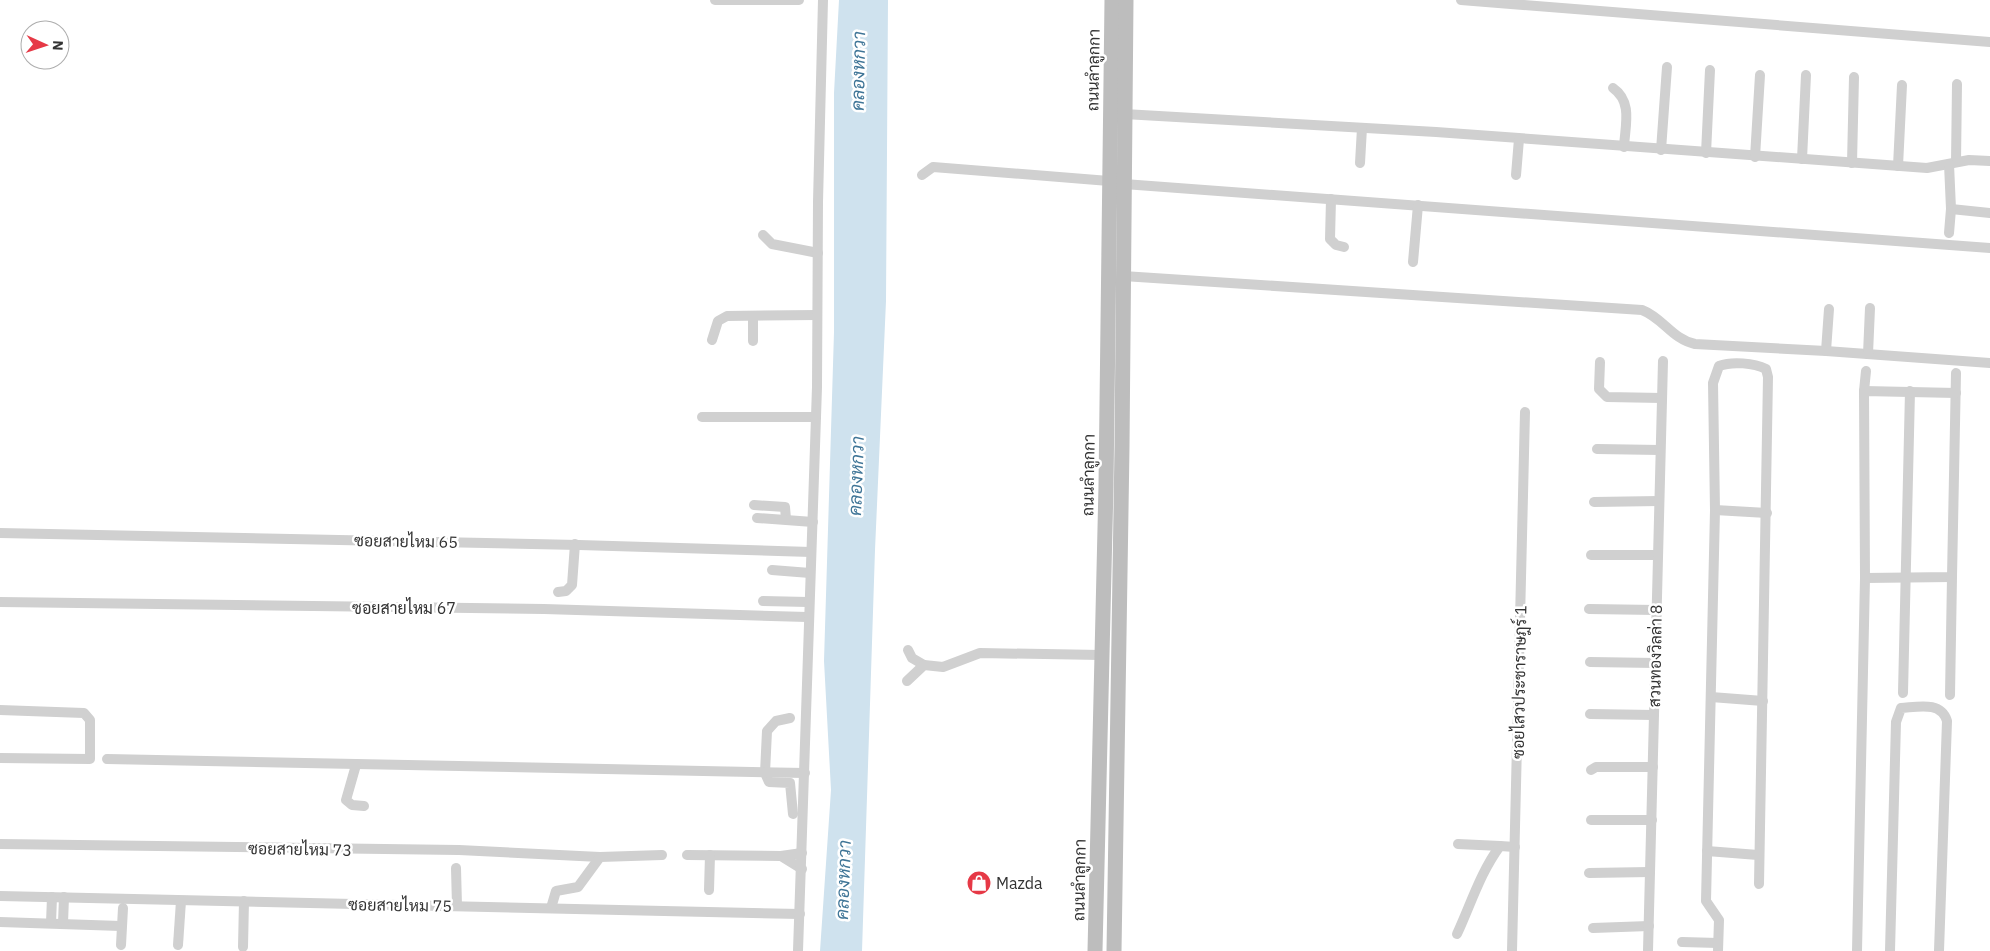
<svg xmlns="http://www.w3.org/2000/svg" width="1990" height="951" viewBox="0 0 1990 951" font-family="'IBM Plex Sans',Sarabun,sans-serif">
<rect width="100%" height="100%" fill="#fff"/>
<polygon fill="#cfe2ee" points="839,0 888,0 886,301 875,550 862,951 820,951 831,790 824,661 834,332 834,93"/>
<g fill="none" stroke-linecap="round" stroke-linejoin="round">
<g stroke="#d0d0d0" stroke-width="10">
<polyline points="715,0 799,0"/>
<polyline points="1461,0 1990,42"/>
<path d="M1613,88C1633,102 1625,126 1624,147"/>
<polyline points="1124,114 1436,132 1927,168 1969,160 1990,161"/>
<polyline points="1661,150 1667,67"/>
<polyline points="1706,153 1710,70"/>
<polyline points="1755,157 1760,75"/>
<polyline points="1802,159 1806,75"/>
<polyline points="1956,162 1957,84"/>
<polyline points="1360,163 1362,128"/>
<polyline points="1852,163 1854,77"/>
<polyline points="1949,164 1951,209 1990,213"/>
<polyline points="1898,166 1902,85"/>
<polyline points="922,175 933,167 1109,181"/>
<polyline points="1516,175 1519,139"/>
<polyline points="1124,184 1990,248"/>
<polyline points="1331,199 1330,239 1336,245 1344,247"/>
<polyline points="1949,233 1951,209"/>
<polyline points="763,235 772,244 818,253"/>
<polyline points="1413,262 1418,205"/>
<path d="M1123,276L1642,310C1663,318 1672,339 1695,344L1826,351L1990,363"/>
<polyline points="712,340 718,321 727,316 817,315"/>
<polyline points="753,341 753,316"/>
<polyline points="1826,351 1829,309"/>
<polyline points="1868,354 1870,308"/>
<polyline points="1600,362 1599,389 1607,397 1662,398"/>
<polyline points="1864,391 1866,371"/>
<polyline points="702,417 816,417"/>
<polyline points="1597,449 1660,450"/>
<polyline points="1594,502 1659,501"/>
<polyline points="754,505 785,507 786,519"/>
<polyline points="1715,510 1767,513"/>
<polyline points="757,518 813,522"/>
<polyline points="0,533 579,545 811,552"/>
<polyline points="1591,555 1658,555"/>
<polyline points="772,570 810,573"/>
<polyline points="1865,578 1952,577 1956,373"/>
<polyline points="558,592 566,591 572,585 575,544"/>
<polyline points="763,601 808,602"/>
<polyline points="0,602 544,609 807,617"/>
<polyline points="1589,609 1656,610"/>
<polyline points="908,650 912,658 924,665"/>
<polyline points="1590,662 1656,663"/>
<polyline points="907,681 924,665 943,667 980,653 1101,655"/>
<polyline points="1903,693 1910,391"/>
<polyline points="1950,695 1952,577"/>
<polyline points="1711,697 1763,701"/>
<polyline points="0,710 84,713 90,720 90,759 0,758"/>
<polyline points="1590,714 1654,715"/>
<polyline points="790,718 776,721 767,731 765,773 769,782 790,783 793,814"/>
<polyline points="107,759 805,773"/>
<polyline points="356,765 346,800 352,805 364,806"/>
<polyline points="1591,770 1596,767 1653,767"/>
<polyline points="1591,820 1652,820"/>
<polyline points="0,844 459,850 600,857"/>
<polyline points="1458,844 1500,846"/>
<polyline points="1707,851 1758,855"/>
<polyline points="687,855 781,856 802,853"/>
<polyline points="781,856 802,869"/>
<polyline points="456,868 457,906"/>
<polyline points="1589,873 1650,872"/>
<polyline points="709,890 710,855"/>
<polyline points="0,896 800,914"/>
<polyline points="551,908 556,891 578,887 600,857 662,855"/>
<polyline points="0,922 121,926"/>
<polyline points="51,923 52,897"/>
<polyline points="63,923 64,897"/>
<polyline points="1593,928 1649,926"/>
<path d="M1457,934C1471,904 1480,873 1500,846L1515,847"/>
<polyline points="1682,942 1718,943"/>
<polyline points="121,945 123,908"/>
<polyline points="178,945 181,901"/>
<polyline points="243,947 244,901"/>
<polyline points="798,951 817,387 818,202 823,0"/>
<polyline points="1512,951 1525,412"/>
<polyline points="1648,951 1663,361"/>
<path d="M1718,951L1719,920L1706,901L1715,510L1713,383L1719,366C1732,361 1754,363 1766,369L1768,377L1759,884"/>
<polyline points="1857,951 1865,578 1864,391 1956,393"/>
<path d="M1890,951L1896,722L1901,708C1918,707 1941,701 1947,721L1939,951"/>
</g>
<g stroke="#bdbdbd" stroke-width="15">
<polyline points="1095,951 1106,486 1112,0"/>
<polyline points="1114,951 1122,447 1126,0"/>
</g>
</g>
<defs>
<symbol id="shop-disc" viewBox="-11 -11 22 22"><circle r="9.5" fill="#e63946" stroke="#fff"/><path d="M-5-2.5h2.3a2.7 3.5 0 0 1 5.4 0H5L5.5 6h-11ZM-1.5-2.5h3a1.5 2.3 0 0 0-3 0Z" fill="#fff"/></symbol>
</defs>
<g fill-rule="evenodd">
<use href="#shop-disc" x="965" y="869" width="28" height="28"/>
</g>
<g text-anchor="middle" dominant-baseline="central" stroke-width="5" stroke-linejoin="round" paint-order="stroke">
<g font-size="16" fill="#333" stroke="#fff">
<text transform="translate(1093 70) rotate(-89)">ถนนลำลูกกา</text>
<text transform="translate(1088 475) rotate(-89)">ถนนลำลูกกา</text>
<text transform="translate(406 541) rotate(1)">ซอยสายไหม 65</text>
<text x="404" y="608">ซอยสายไหม 67</text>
<text transform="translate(1655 656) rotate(-89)">สวนทองวิลล่า 8</text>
<text transform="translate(1519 682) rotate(-89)">ซอยไสวประชาราษฎร์ 1</text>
<text transform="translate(300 849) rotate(1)">ซอยสายไหม 73</text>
<text transform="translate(1079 880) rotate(-89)">ถนนลำลูกกา</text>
<text transform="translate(400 905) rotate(1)">ซอยสายไหม 75</text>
</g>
<g font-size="16" fill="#333" stroke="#fff" text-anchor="start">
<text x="996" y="883">Mazda</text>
</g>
<g font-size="18" font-style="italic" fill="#3f7597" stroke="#fff">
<text transform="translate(858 71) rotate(-89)">คลองหกวา</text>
<text transform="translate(856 476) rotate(-88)">คลองหกวา</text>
<text transform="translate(843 880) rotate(-88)">คลองหกวา</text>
</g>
</g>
<g transform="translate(45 45) rotate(93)"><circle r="24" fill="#ffffff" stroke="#adadad"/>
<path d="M0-4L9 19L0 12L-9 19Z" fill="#e63946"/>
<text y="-8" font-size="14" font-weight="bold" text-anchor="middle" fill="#333333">N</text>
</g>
</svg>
